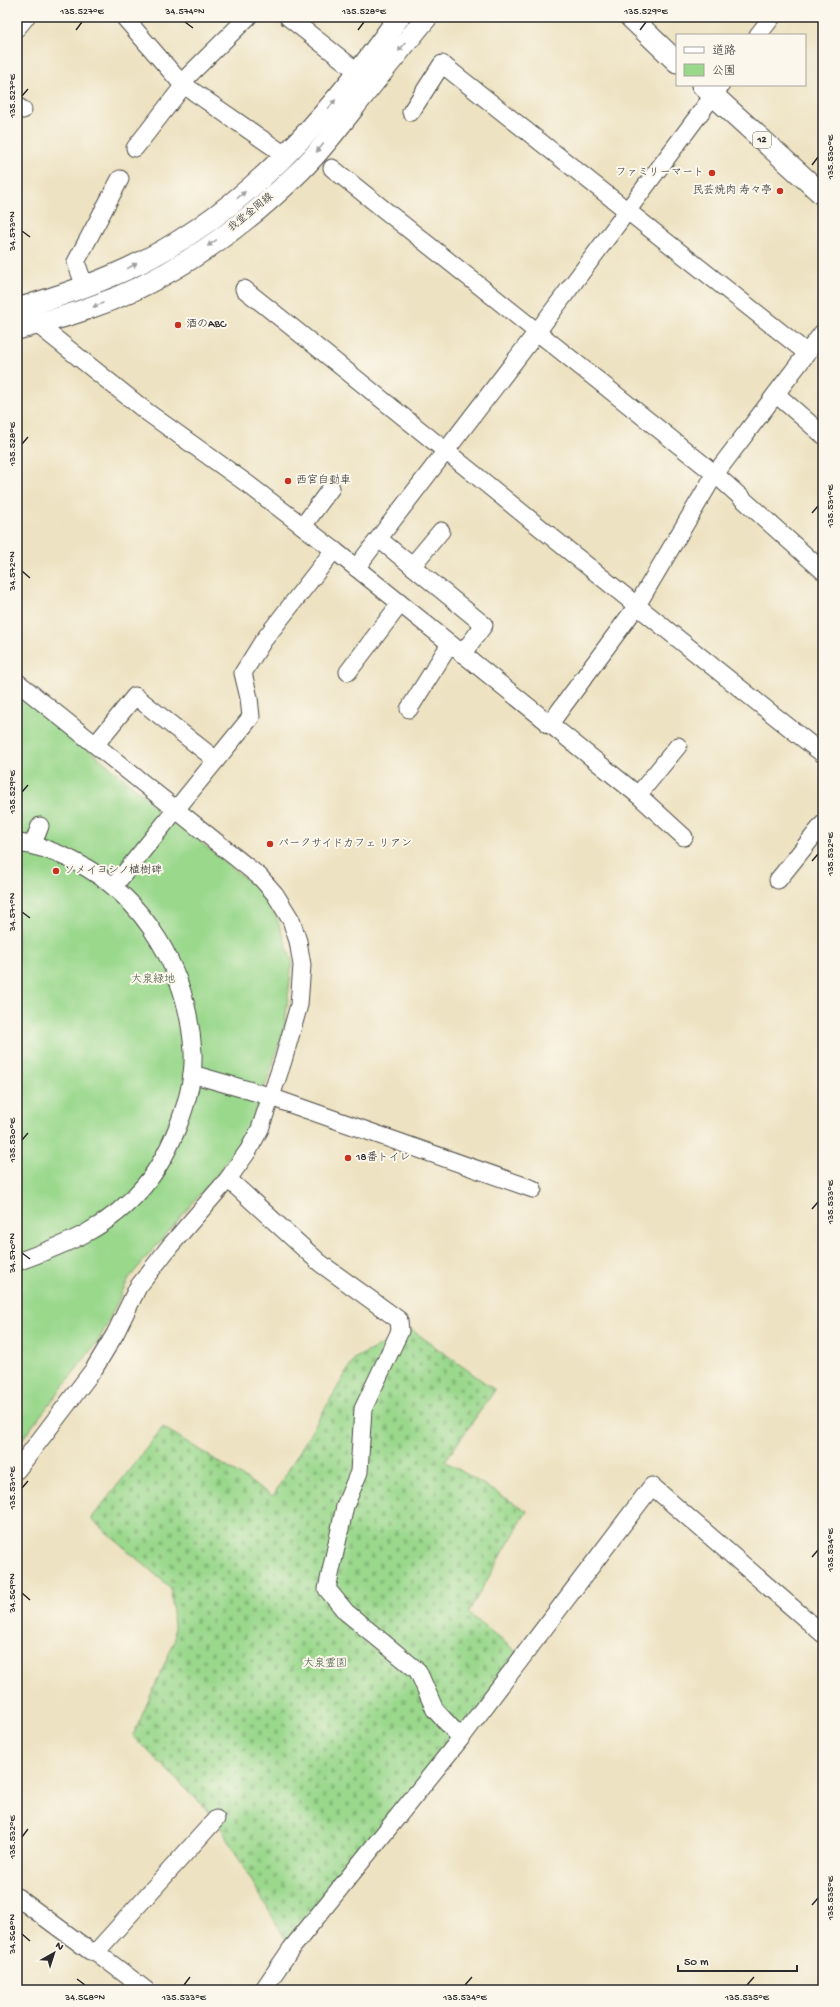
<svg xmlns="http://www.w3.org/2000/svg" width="840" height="2007" viewBox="0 0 840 2007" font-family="'Gochi Hand','Klee One',sans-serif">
<defs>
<pattern id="cemetery-stones" width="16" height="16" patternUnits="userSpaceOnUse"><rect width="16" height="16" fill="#9ad88c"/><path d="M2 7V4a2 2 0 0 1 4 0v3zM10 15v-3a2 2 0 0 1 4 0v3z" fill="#85ba79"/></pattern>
</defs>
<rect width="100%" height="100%" fill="#fbf7ec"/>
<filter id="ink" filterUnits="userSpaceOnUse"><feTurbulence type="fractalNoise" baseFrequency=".025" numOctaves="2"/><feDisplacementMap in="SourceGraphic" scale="8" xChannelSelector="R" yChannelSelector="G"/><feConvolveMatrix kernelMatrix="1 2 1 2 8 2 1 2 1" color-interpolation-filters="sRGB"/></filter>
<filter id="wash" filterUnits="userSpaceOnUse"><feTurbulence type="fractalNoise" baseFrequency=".012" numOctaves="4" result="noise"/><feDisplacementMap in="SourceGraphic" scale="16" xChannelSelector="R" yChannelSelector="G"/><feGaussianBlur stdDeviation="0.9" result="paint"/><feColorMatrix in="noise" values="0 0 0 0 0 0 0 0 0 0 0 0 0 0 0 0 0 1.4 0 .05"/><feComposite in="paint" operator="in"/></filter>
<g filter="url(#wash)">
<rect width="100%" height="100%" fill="#ede2c1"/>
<polygon fill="url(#cemetery-stones)" stroke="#62825c" points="412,1330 495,1390 445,1461 527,1511 468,1613 523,1657 291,1949 216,1819 133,1736 175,1640 171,1588 91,1519 163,1427 273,1496 355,1358"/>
<polygon fill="#9ad88c" stroke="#62825c" points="17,690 261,892 276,916 292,961 285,1025 270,1073 246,1133 219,1172 129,1278 100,1338 17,1446"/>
</g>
<g filter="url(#ink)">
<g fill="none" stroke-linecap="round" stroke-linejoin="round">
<defs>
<g id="minor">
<polyline points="124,17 181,83 285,155"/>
<polyline points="288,17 358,72"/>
<polyline points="17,28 26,17"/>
<polyline points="758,35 772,17"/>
<polyline points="181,83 248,17"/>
<polyline points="17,106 23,110"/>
<polyline points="411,112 442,64 807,353"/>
<polyline points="135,148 184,85"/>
<polyline points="332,168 715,474 823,571"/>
<polyline points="85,287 76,262 120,179"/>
<path d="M244,289C438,443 628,601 823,754"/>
<polyline points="37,324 147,412 249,485 334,550 638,795 684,837"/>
<polyline points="776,394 823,435"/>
<polyline points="303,526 331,488"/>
<polyline points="379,539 484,625 462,654"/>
<polyline points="412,566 441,531"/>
<polyline points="356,568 537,332 721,85"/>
<polyline points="348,672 400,604"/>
<polyline points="17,682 260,877 275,894 291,920 298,941 302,965 299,1005 283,1061 260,1129 248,1151 228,1179 170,1246 138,1287 115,1334 94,1369 17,1470"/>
<polyline points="409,709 450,644"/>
<polyline points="549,725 636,607 715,474 823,332"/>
<polyline points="96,744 135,696 216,760"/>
<polyline points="638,795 678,746"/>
<path d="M17,843C38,845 56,852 74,861C146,897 188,972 193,1052C195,1093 171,1154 144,1186C109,1228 67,1244 17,1262"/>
<polyline points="33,844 40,826"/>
<polyline points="778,880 823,824"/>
<polyline points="114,886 251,717 249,698 243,673 263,641 334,550"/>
<polyline points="192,1074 262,1094 533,1189"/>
<polyline points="228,1179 320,1263 399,1320 400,1331 363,1409 359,1472 345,1506 327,1589 346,1612 418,1671 435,1710 461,1738"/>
<polyline points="17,1897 90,1951 96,1952 146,1990"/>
<polyline points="96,1952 216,1819"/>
<polyline points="263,1990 291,1949 461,1738 652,1486 823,1634"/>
</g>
<g id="major">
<polyline points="630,17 677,62"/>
<polyline points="702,85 823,195"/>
<path d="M17,309C54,298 90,286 125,270C240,218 327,119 399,17"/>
<path d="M17,329C41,323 66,317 89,308C169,281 243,228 302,169C323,148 341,124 358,102C381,73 404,45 427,17"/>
</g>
</defs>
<use href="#minor" stroke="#484642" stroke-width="19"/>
<use href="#major" stroke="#484642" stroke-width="23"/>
<use href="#minor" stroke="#fff" stroke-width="17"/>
<use href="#major" stroke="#fff" stroke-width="21"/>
</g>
<defs><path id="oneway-solid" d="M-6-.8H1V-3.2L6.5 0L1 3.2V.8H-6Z"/></defs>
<g fill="#a0a0a0">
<use href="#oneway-solid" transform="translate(402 47) rotate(129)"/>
<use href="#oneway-solid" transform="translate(332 104) rotate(-51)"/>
<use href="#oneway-solid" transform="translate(320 148) rotate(131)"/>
<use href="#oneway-solid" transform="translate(241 195) rotate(-39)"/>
<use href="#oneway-solid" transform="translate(212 243) rotate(145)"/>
<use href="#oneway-solid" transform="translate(132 266) rotate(-29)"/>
<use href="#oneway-solid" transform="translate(98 305) rotate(157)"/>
</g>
</g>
<path fill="none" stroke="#2b2b2b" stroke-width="1.5" d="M185,22L193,28M76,30L82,22M358,30L364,22M640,30L646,22M22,96L28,89M812,165L818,157M22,231L30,237M22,444L28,437M812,513L818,506M22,571L30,578M22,792L28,785M812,861L818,854M22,912L30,918M22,1140L28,1133M812,1209L818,1202M22,1253L30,1259M22,1488L28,1481M812,1557L818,1550M22,1593L30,1600M22,1837L28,1829M812,1905L818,1898M22,1934L30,1941M77,1979L85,1985M184,1985L190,1977M465,1985L472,1977M747,1985L754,1977"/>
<g fill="#c8321e" stroke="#fbf7ec" stroke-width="1.5">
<circle cx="712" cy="173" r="4"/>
<circle cx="780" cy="191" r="4"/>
<circle cx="178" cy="325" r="4"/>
<circle cx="288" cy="481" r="4"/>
<circle cx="270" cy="844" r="4"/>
<circle cx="56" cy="871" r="4"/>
<circle cx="348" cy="1158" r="4"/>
</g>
<g text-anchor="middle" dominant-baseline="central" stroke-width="4" stroke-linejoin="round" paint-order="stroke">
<rect fill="#fbf7ec" stroke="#696865" stroke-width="1" x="753" y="132" width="18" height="16" rx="3"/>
<g font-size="10" font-weight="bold" fill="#2b2b2b">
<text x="762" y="140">12</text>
</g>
<g font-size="11" fill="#2b2b2b" stroke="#fbf7ec" text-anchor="start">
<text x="704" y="173" text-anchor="end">ファミリーマート</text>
<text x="772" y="191" text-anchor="end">民芸焼肉 寿々亭</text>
<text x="186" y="325">酒のABC</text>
<text x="296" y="481">西宮自動車</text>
<text x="278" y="844">パークサイドカフェ リアン</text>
<text x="64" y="871">ソメイヨシノ植樹碑</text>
<text x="356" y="1158">18番トイレ</text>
</g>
<g font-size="11" fill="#2b2b2b" stroke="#fbf7ec">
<text transform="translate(251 213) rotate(-39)">我堂金岡線</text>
</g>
<g font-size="11" fill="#475643" stroke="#fbf7ec">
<text x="153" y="980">大泉緑地</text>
<text x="325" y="1664">大泉霊園</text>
</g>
</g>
<rect width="840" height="2007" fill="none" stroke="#fbf7ec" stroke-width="44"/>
<rect x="676" y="34" width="130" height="52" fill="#fbf7ec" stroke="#a8a59f"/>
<rect x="684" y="47" width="20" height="6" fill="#ffffff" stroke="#a8a59f"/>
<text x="712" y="54" font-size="12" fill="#2b2b2b">道路</text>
<rect x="684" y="64" width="20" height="12" fill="#9ad88c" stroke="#a8a59f"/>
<text x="712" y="74" font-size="12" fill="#2b2b2b">公園</text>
<g transform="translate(54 1953) rotate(39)" stroke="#fbf7ec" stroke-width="3" paint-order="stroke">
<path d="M0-3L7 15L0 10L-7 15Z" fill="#2b2b2b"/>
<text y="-6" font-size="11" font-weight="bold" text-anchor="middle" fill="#2b2b2b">N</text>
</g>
<path d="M678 1965v6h119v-6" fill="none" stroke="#2b2b2b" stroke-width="2"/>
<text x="684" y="1965" font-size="12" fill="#2b2b2b" stroke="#fbf7ec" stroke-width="3" paint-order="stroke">50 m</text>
<rect x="22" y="22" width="796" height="1963" fill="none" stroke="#2b2b2b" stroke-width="1.5"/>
<g font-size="10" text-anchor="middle" fill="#2b2b2b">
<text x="82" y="14">135.527°E</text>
<text x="185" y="14">34.574°N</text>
<text x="364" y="14">135.528°E</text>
<text x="646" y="14">135.529°E</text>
<text transform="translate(11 96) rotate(-90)" y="4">135.527°E</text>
<text transform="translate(829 157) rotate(-90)" y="4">135.530°E</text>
<text transform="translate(11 231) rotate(-90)" y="4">34.573°N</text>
<text transform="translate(11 444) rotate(-90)" y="4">135.528°E</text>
<text transform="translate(829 506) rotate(-90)" y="4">135.531°E</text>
<text transform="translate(11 571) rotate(-90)" y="4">34.572°N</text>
<text transform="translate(11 792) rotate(-90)" y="4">135.529°E</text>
<text transform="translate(829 854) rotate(-90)" y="4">135.532°E</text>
<text transform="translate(11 912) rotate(-90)" y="4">34.571°N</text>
<text transform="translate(11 1140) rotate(-90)" y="4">135.530°E</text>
<text transform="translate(829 1202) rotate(-90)" y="4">135.533°E</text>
<text transform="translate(11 1253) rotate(-90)" y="4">34.570°N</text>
<text transform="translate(11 1488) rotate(-90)" y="4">135.531°E</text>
<text transform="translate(829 1550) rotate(-90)" y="4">135.534°E</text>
<text transform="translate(11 1593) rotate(-90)" y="4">34.569°N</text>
<text transform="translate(11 1837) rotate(-90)" y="4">135.532°E</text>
<text transform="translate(829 1898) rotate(-90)" y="4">135.535°E</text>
<text transform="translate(11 1934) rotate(-90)" y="4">34.568°N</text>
<text x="85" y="2000">34.568°N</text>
<text x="184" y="2000">135.533°E</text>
<text x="465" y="2000">135.534°E</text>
<text x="747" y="2000">135.535°E</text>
</g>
</svg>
